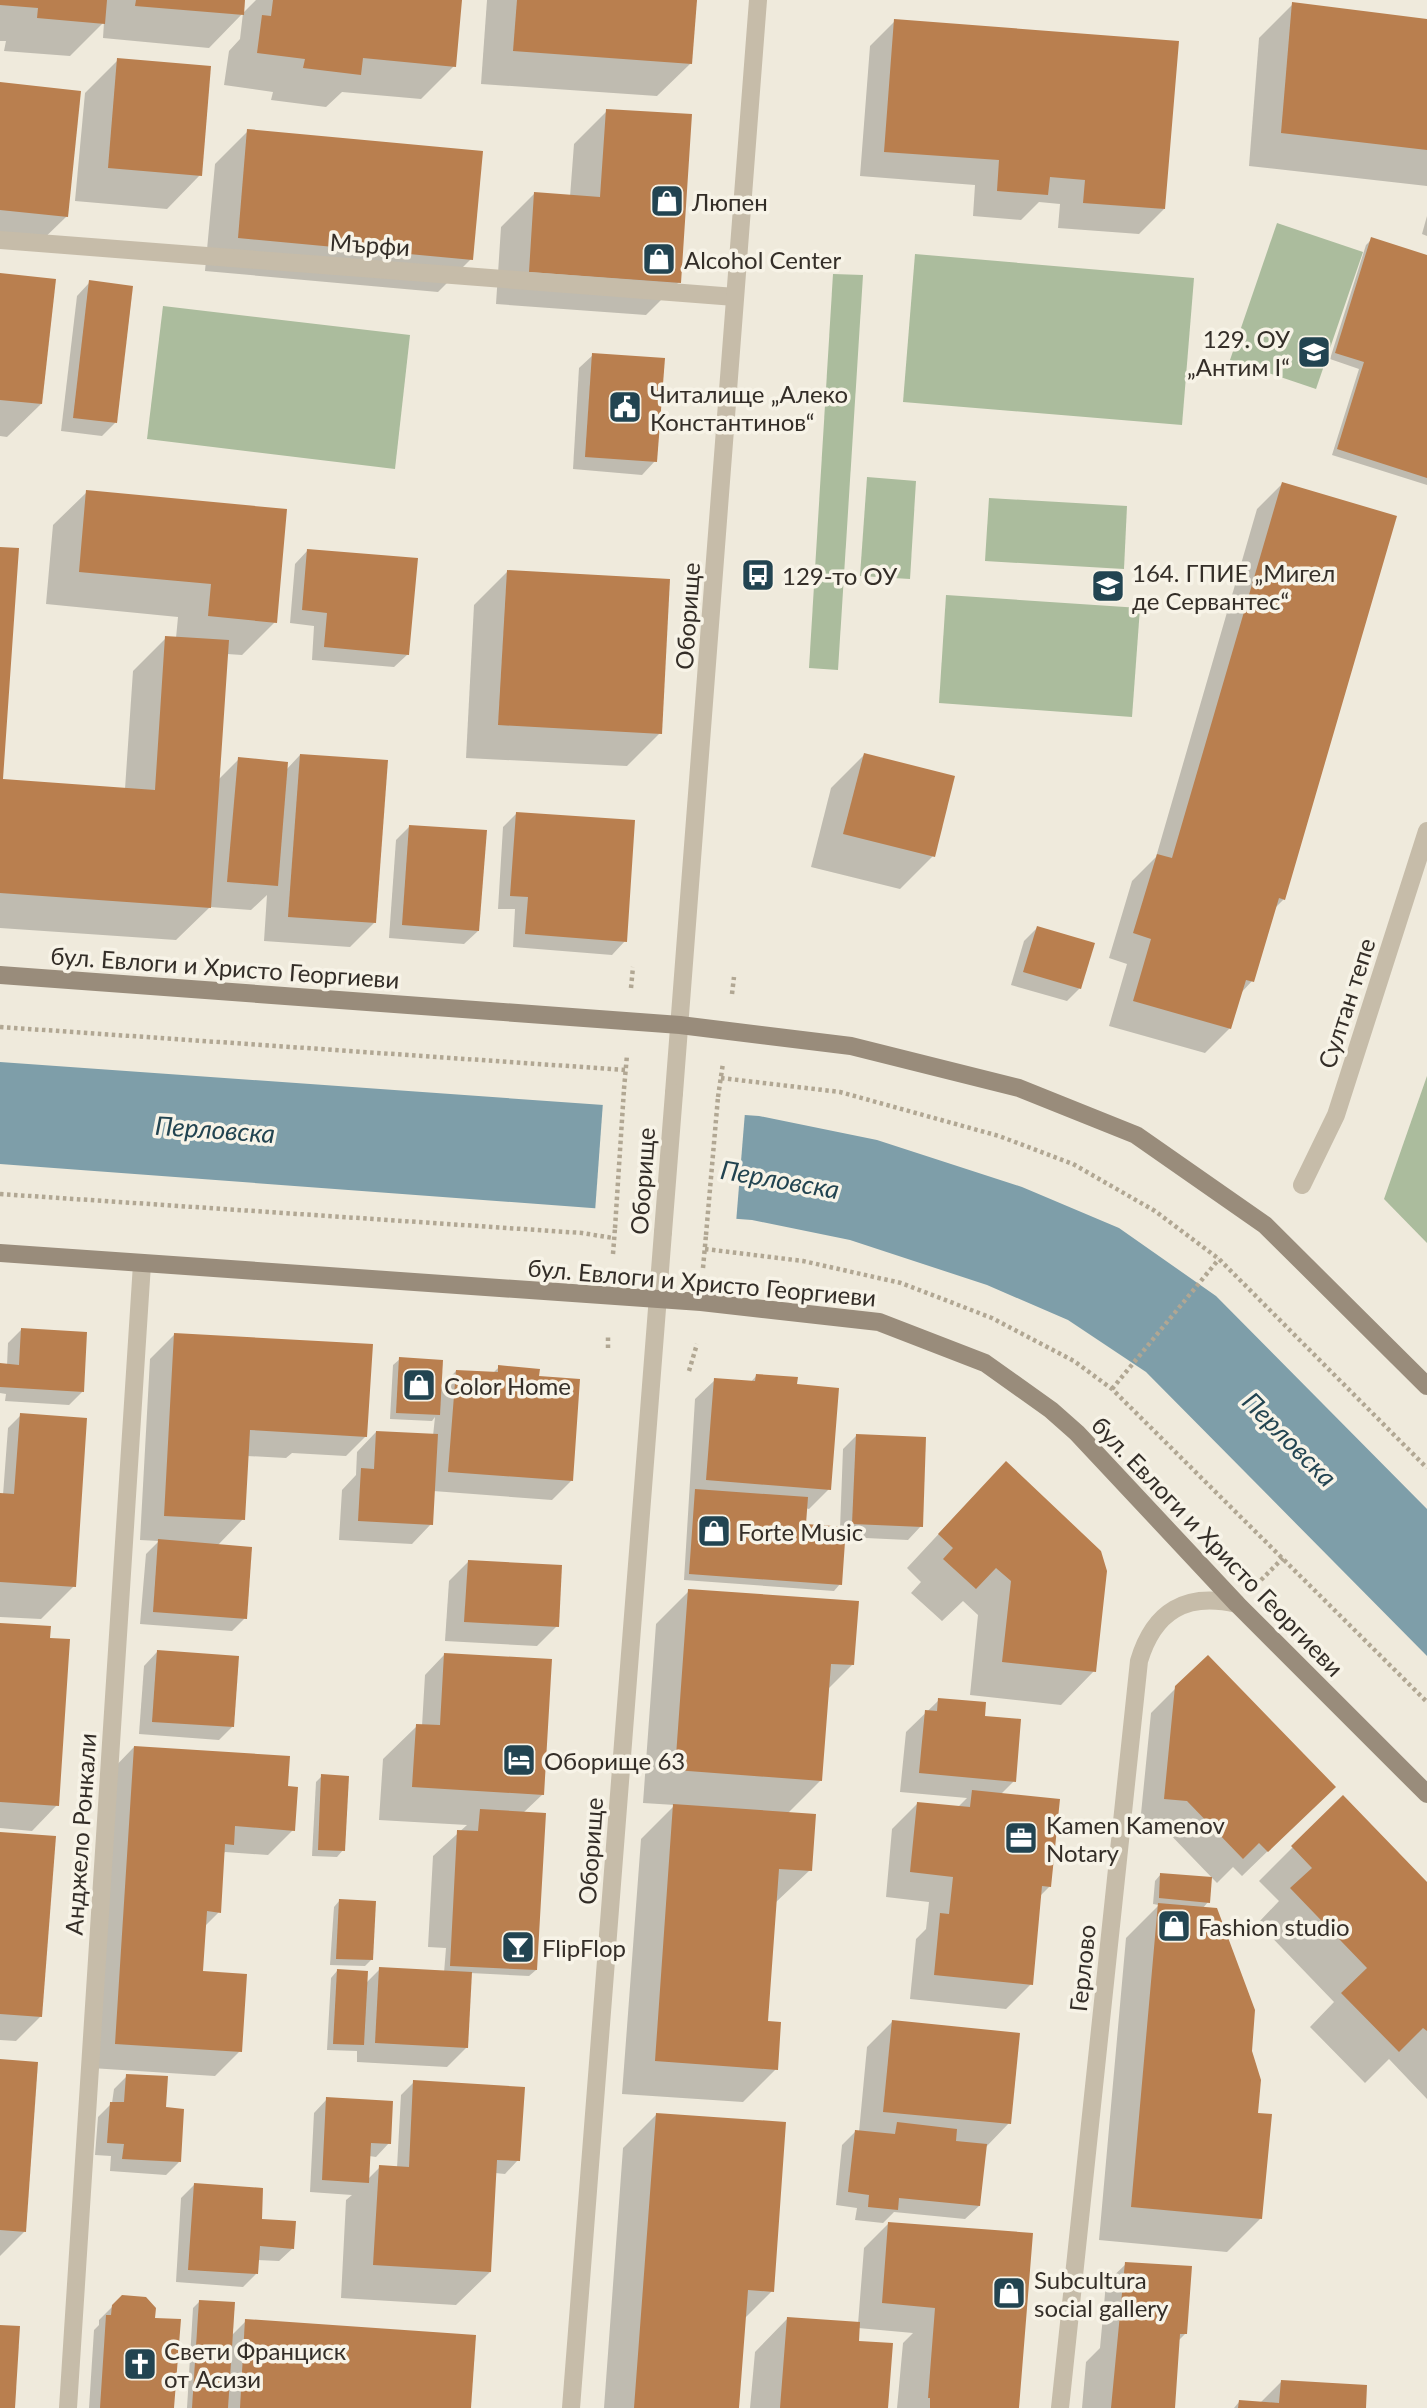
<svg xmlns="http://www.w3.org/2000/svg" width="1427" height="2408" viewBox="0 0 1427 2408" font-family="Lato,sans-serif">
<rect width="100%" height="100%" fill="#efeadc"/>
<g fill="#abbc9d">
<polygon points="1277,223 1363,252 1316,389 1230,360"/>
<polygon points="915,254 1194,278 1182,425 903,402"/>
<polygon points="833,274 863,275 838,670 809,668"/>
<polygon points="163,306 410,335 395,469 147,439"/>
<polygon points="867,477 916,481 910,579 860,576"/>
<polygon points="989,498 1127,506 1124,569 985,561"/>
<polygon points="946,595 1140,608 1132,717 939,703"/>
<polygon points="1427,1076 1427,1243 1384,1199"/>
</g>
<polygon fill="#7e9ea9" points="0,1062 759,1116 877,1140 1022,1187 1119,1228 1216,1296 1427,1509 1427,1656 1146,1372 1068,1320 987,1285 850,1240 752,1220 0,1164"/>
<polygon fill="#efeadc" points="603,1102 745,1112 736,1223 595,1212"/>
<g fill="#0003">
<polygon points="0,0 243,0 242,14 256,0 460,0 454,66 421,99 342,92 326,107 271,100 273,92 224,85 229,51 240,39 243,13 209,48 103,38 104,22 70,56 4,51 6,41 0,41"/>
<polygon points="487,0 695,0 691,63 657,96 481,84"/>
<polygon points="1293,4 1427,21 1427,186 1249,166 1259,38"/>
<polygon points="895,21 1164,209 1139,234 1058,228 1060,204 1039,202 1021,220 973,216 975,185 860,176 870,46"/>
<polygon points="118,60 200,175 167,209 75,201 85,93"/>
<polygon points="0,85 67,216 33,249 0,246"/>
<polygon points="607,111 679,282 646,315 496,304 501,227 534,194 570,197 574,144"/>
<polygon points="248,131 471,259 438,292 205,271 215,164"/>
<polygon points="1427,216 1427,236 1422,234"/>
<polygon points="1372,239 1427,256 1427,485 1332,455 1359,369 1330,359 1366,245"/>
<polygon points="0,275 41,404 7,437 0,436"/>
<polygon points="90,282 115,423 102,436 61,431 77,296"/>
<polygon points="593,355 655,461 642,475 573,469 579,368"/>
<polygon points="1282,484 1284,899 1274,909 1252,981 1240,994 1230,1028 1205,1053 1109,1026 1127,964 1109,958 1132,881 1156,857 1257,509"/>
<polygon points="87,492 275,622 242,655 227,654 218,780 239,759 286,770 300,755 375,922 350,947 264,941 267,895 251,910 210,907 176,940 0,928 0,549 1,780 125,789 133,671 166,638 176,638 178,617 46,604 53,525"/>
<polygon points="308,550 408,654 394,667 312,660 314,626 290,623 295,564"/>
<polygon points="507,572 660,733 627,766 466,758 474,605"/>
<polygon points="864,755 933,856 900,889 811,867 831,788"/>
<polygon points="516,814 625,941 612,955 513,947 515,909 498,909 503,827"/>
<polygon points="410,826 478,931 464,944 389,938 396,840"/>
<polygon points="1037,928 1080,988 1067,1001 1011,985 1024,941"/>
<polygon points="21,1330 83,1391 69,1405 5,1401 6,1394 0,1393 0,1365 7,1366 8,1343"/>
<polygon points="175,1334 366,1436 346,1456 292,1453 286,1458 247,1456 243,1519 217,1546 245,1618 232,1631 140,1624 146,1554 159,1541 140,1540 150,1359"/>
<polygon points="400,1359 439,1389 456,1371 492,1374 499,1367 537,1378 572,1480 552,1500 433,1491 431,1524 412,1544 339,1540 342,1490 356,1475 357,1452 376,1432 433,1436 435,1417 432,1421 390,1419 393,1365"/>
<polygon points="757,1375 795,1386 829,1489 809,1509 805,1508 804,1526 840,1529 843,1449 856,1436 921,1526 908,1540 844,1537 840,1584 834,1591 684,1580 695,1399 715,1380 750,1383"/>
<polygon points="21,1415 74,1586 41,1619 0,1617 0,1495 3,1495 8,1428"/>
<polygon points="973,1497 1094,1671 1061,1705 970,1695 978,1615 963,1601 942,1621 911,1593 921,1582 907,1568"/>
<polygon points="468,1562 557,1626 537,1646 445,1641 449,1581"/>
<polygon points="689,1591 852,1665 827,1690 821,1780 787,1814 810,1870 775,1903 766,2022 776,2069 743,2102 622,2094 641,1839 675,1805 643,1803 656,1624"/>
<polygon points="0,1625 57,1805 32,1831 0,1828"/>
<polygon points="157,1652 232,1727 219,1740 139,1734 144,1666"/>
<polygon points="444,1655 543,1794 523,1813 536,1970 529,1976 470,1973 467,2047 447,2067 357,2062 357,2051 327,2050 331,1978 337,1971 366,1983 380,1969 444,1973 446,1948 428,1947 433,1856 467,1825 379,1820 383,1759 417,1726 422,1726 425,1675"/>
<polygon points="1177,1687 1308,1812 1242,1876 1233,1867 1217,1883 1162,1826 1140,1824 1151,1713"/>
<polygon points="939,1700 983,1717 1014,1781 1000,1795 1050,1886 1040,1896 1031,1984 1006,2009 910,1999 916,1939 926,1929 929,1902 886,1897 892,1829 917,1804 957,1808 967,1798 900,1792 906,1732"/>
<polygon points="134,1747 286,1788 293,1830 268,1855 225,1852 223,1854 219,1912 204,1927 202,1973 240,2051 215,2076 91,2068 109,1773"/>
<polygon points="322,1776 343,1850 337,1857 312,1856 316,1782"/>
<polygon points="1343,1797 1427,1884 1427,2099 1389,2059 1365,2083 1310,2027 1334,2002 1258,1923 1279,1901 1259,1881"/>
<polygon points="0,1834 41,2016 16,2041 0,2040"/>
<polygon points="1161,1874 1208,1902 1202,1909 1250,2051 1256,2114 1261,2218 1227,2252 1099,2240 1126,1938 1159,1905 1153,1904 1155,1881"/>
<polygon points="340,1900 371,1960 365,1966 330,1965 334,1907"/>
<polygon points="892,2022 1009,2123 985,2148 979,2206 965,2219 894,2212 883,2223 855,2220 857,2208 836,2205 842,2145 855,2132 859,2132 867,2047"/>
<polygon points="0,2061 24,2232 0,2256"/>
<polygon points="127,2076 164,2109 179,2162 166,2175 110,2171 111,2156 95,2155 98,2117 112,2103 114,2089"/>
<polygon points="414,2082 518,2160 505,2174 495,2173 490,2272 456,2305 341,2298 346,2200 352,2195 310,2192 314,2113 327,2099 389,2143 376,2157 369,2156 368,2179 380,2167 397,2168 401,2095"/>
<polygon points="657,2114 772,2291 744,2319 738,2408 604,2408 623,2148"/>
<polygon points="194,2185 260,2220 293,2248 279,2261 257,2260 256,2274 243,2287 176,2282 181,2198"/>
<polygon points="889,2223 1018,2408 897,2408 903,2343 913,2333 858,2328 857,2342 886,2408 750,2408 755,2352 788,2318 858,2324 864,2248"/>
<polygon points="1126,2264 1185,2334 1178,2341 1174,2408 1082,2408 1086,2362 1100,2348 1106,2283"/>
<polygon points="200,2301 231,2336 246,2321 469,2408 187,2408 193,2308"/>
<polygon points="113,2306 153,2319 173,2408 89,2408 94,2330 99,2325 99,2320"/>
<polygon points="1282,2381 1365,2408 1371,2408 1234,2408 1239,2402 1259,2404"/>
</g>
<g fill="#b97f4f">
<polygon points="0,0 107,0 105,24 37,18 38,8 0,5"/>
<polygon points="136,0 245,0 244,15 135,6"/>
<polygon points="273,0 462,0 456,67 363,58 361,75 303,68 305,59 257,53 262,15 271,16"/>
<polygon points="517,0 697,0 692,64 513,51"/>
<polygon points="1292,2 1427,19 1427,150 1281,133"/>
<polygon points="894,19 1179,41 1165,209 1083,203 1085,180 1050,177 1048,195 997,191 999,160 884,152"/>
<polygon points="117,58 211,66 202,176 108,168"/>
<polygon points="0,82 81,91 68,217 0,210"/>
<polygon points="606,109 692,114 681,283 529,272 534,192 600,197"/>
<polygon points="247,129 483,151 473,260 238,238"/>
<polygon points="1371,237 1427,255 1427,478 1337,449 1364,362 1335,353"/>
<polygon points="0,273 56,279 42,404 0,400"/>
<polygon points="89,280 133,286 117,423 73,418"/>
<polygon points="592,353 665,358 657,462 585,457"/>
<polygon points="1282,482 1397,516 1285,900 1279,898 1254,982 1246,980 1231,1029 1133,1001 1151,939 1133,933 1157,854 1172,858"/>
<polygon points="86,490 287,509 277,623 208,616 211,584 79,572"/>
<polygon points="0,547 19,548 3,779 155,790 165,636 229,640 211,908 0,893"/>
<polygon points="307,549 418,558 409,655 324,647 327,613 302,610"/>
<polygon points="507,570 670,579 662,734 498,725"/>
<polygon points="864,753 955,776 935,857 843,834"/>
<polygon points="300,754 388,760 376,923 288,917"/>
<polygon points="238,757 288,762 278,886 227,882"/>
<polygon points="516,812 635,820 627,942 525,934 528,897 510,896"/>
<polygon points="409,825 487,830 479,931 402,925"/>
<polygon points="1037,926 1095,943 1081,989 1023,972"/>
<polygon points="21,1328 87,1332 84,1392 0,1387 0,1363 19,1365"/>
<polygon points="174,1333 373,1344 367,1437 250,1430 245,1520 164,1516"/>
<polygon points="399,1357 443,1360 440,1415 396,1413"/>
<polygon points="498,1365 540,1369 539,1376 580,1379 573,1481 448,1472 456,1370 498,1372"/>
<polygon points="756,1374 798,1377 797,1384 839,1388 831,1490 706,1480 714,1378 755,1381"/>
<polygon points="20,1413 87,1418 76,1587 0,1582 0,1493 14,1494"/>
<polygon points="376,1431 438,1434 433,1525 358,1521 361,1468 374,1469"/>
<polygon points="856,1434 926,1437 923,1527 852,1524"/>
<polygon points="1006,1461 1101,1551 1107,1571 1096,1672 1002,1662 1011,1581 996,1568 976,1589 943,1559 953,1548 938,1534"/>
<polygon points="695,1489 808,1497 806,1524 846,1527 842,1585 689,1574"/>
<polygon points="158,1539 252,1547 247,1619 153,1612"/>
<polygon points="468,1560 562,1565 559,1627 464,1622"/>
<polygon points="688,1589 859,1601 854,1665 831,1664 822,1781 675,1770"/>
<polygon points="0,1623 51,1626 50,1638 70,1639 59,1806 0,1802"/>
<polygon points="157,1650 239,1656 234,1727 152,1722"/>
<polygon points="444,1653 552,1659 544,1795 412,1787 416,1724 440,1725"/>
<polygon points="1208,1655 1336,1787 1268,1852 1259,1843 1243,1859 1187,1801 1164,1799 1175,1686"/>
<polygon points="938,1698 986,1702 985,1716 1021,1719 1016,1782 919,1773 925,1710 937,1711"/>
<polygon points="134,1746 290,1756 288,1786 298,1787 295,1831 235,1826 234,1845 225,1844 221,1913 207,1911 203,1971 247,1974 242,2052 115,2044"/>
<polygon points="321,1774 349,1776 345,1851 318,1850"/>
<polygon points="972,1790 1060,1799 1051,1887 1042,1886 1033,1985 934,1975 940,1913 949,1914 953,1877 910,1872 917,1802 970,1807"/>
<polygon points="1343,1795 1427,1882 1427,2031 1423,2028 1399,2052 1341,1993 1367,1968 1290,1888 1312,1868 1291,1846"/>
<polygon points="673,1804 816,1814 812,1871 779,1869 768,2021 781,2022 778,2070 655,2061"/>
<polygon points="480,1809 546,1813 537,1970 450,1966 457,1830 478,1831"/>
<polygon points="0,1832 56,1836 42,2017 0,2014"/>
<polygon points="1160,1873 1212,1877 1210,1903 1159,1898"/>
<polygon points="339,1899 376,1901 373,1960 336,1959"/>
<polygon points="1158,1903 1217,1908 1255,2010 1252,2051 1261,2080 1258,2113 1272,2114 1262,2219 1131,2207"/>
<polygon points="379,1967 472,1972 468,2048 375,2043"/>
<polygon points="337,1969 368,1971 364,2045 333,2044"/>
<polygon points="892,2020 1020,2033 1011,2124 883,2112"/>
<polygon points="0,2059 38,2062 26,2232 0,2230"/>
<polygon points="126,2074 168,2076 166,2107 184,2109 181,2162 122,2159 124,2144 107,2143 110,2102 124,2102"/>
<polygon points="413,2080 525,2087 520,2161 497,2160 491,2272 373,2265 379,2165 409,2167"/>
<polygon points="326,2097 393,2101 391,2144 371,2143 369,2183 322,2180"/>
<polygon points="656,2113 786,2122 774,2292 748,2290 739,2408 634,2408"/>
<polygon points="897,2122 957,2129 956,2141 987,2144 980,2206 899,2198 898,2210 868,2207 869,2195 848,2192 855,2130 895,2134"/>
<polygon points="194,2183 263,2188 262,2219 296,2221 294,2249 260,2246 258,2274 188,2270"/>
<polygon points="888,2222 1033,2233 1019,2408 930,2408 930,2398 928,2398 935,2308 882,2303"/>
<polygon points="1125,2262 1192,2266 1187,2334 1180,2334 1175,2408 1111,2408"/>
<polygon points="122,2295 146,2297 156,2308 155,2318 181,2319 174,2408 100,2408 106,2315 111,2315 112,2305"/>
<polygon points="199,2300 235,2302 228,2408 192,2408"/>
<polygon points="787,2317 860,2322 859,2341 893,2343 888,2408 780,2408"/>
<polygon points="245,2319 476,2335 471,2408 240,2408"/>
<polygon points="0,2325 20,2326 15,2408 0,2408"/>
<polygon points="1281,2380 1367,2385 1366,2408 1238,2408 1239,2400 1279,2403"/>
</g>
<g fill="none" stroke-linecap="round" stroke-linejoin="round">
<g stroke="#b1a793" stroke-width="4.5" stroke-dasharray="3.5 3.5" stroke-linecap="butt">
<polyline points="631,988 633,967"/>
<polyline points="732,994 734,977"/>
<polyline points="0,1027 626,1070"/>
<polyline points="721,1078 840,1092 999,1136 1073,1164 1155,1211 1219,1259 1427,1468"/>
<polyline points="624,1089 627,1055"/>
<polyline points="718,1097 723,1063"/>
<polyline points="0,1194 582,1233 613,1238"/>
<polyline points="705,1249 803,1261 901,1283 992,1318 1074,1361 1112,1389 1427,1702"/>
<polyline points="613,1254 615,1228"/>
<polyline points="703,1268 706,1235"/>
<polyline points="608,1348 608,1336"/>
<polyline points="689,1371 697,1344"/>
<polyline points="1261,1580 1283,1558"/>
</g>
<g stroke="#c6bca9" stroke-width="18">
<polyline points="0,240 735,297"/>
<polyline points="1302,1185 1336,1115 1427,831"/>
<polyline points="68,2408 142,1264"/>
<path d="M1060,2408L1139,1661C1154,1611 1186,1592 1237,1604"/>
</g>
<g stroke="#c6bca9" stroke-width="18">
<polyline points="674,1093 758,0"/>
<polyline points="571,2408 663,1232"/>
</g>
<g stroke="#998c7b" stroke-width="18">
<polyline points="0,975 680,1025 851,1046 1019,1088 1136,1135 1265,1225 1427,1386"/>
<polyline points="0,1253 701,1302 879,1322 985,1363 1051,1410 1077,1433 1237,1604 1427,1794"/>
</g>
<g stroke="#b1a793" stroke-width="4.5" stroke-dasharray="3.5 3.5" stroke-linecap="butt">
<polyline points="615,1228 624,1089"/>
<polyline points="706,1235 718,1097"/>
<polyline points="1112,1389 1219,1259"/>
</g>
<polyline stroke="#c6bca9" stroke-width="18" points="663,1232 674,1093"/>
</g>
<defs>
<symbol id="shop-square" viewBox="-11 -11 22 22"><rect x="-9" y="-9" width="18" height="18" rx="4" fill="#224451" stroke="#f7f3e7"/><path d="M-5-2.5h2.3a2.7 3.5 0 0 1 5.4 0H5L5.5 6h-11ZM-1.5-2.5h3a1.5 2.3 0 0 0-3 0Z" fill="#fff"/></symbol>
<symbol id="school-square" viewBox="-11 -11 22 22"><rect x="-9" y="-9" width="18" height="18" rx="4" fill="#224451" stroke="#f7f3e7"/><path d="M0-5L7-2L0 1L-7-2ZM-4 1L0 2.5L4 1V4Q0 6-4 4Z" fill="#fff"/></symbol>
<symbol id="civic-square" viewBox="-11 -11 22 22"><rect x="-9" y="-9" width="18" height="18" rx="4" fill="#224451" stroke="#f7f3e7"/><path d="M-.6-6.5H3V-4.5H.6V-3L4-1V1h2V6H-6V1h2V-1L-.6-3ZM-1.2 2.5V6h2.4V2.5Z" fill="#fff"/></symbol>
<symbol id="bus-square" viewBox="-11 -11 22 22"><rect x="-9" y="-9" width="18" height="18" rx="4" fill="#224451" stroke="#f7f3e7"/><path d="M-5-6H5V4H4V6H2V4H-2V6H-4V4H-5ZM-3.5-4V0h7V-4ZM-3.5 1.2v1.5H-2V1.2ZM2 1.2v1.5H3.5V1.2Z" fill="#fff"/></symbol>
<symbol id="hotel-square" viewBox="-11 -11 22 22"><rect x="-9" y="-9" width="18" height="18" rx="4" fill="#224451" stroke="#f7f3e7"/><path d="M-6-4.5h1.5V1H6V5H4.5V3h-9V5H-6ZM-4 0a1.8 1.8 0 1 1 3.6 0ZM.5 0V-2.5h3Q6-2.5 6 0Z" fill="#fff"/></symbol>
<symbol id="office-square" viewBox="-11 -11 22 22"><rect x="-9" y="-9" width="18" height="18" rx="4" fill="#224451" stroke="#f7f3e7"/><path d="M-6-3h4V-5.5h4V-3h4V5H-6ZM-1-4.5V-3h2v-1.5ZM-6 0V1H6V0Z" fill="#fff"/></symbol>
<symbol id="bar-square" viewBox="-11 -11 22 22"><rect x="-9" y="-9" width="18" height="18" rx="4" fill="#224451" stroke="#f7f3e7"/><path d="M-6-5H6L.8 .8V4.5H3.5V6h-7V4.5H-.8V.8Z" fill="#fff"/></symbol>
<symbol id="church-square" viewBox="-11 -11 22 22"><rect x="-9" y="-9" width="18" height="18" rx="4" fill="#224451" stroke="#f7f3e7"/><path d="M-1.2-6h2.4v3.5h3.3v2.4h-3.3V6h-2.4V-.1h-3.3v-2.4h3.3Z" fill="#fff"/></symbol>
</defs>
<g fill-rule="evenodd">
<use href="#shop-square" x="648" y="182" width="38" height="38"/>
<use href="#shop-square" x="640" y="240" width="38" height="38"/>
<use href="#school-square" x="1295" y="333" width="38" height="38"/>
<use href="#civic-square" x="606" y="388" width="38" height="38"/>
<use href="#bus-square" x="739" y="556" width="38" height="38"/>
<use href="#school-square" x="1089" y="567" width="38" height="38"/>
<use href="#shop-square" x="400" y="1366" width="38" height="38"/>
<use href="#shop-square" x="695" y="1512" width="38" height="38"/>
<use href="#hotel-square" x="500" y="1741" width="38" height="38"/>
<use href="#office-square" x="1002" y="1819" width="38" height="38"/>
<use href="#shop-square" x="1155" y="1907" width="38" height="38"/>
<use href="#bar-square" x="499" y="1928" width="38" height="38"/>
<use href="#shop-square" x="990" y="2274" width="38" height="38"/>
<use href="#church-square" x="121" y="2345" width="38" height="38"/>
</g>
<g text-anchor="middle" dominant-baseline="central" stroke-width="7" stroke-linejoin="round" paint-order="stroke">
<g font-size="24" fill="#342e28" stroke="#f7f3e7" text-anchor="start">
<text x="692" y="201">Люпен</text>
<text x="684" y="259">Alcohol Center</text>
<text x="1290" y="338" text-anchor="end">129. ОУ<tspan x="1290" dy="28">„Антим I“</tspan></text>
<text x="650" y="393">Читалище „Алеко<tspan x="650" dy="28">Константинов“</tspan></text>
<text x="1132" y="572">164. ГПИЕ „Мигел<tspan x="1132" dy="28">де Сервантес“</tspan></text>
<text x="782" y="575">129-то ОУ</text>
<text x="444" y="1385">Color Home</text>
<text x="738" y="1531">Forte Music</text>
<text x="544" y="1760">Оборище 63</text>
<text x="1046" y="1824">Kamen Kamenov<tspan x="1046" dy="28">Notary</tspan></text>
<text x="1198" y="1926">Fashion studio</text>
<text x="542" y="1947">FlipFlop</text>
<text x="1034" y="2279">Subcultura<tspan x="1034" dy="28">social gallery</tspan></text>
<text x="164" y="2350">Свети Франциск<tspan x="164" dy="28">от Асизи</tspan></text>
</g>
<g font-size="24" fill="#342e28" stroke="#f7f3e7">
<text transform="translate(370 244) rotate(4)">Мърфи</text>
<text transform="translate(687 616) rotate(-86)">Оборище</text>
<text transform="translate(225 967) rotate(4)">бул. Евлоги и Христо Георгиеви</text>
<text transform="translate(1346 1003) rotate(-72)">Султан тепе</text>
<text transform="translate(642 1181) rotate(-86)">Оборище</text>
<text transform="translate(702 1282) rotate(5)">бул. Евлоги и Христо Георгиеви</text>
<text transform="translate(1218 1546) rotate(46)">бул. Евлоги и Христо Георгиеви</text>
<text transform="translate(80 1834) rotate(-86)">Анджело Ронкали</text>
<text transform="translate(590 1851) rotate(-86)">Оборище</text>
<text transform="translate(1082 1968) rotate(-84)">Герлово</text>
</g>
<g font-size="26" font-style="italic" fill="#224451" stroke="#f7f3e7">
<text transform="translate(215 1129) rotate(4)">Перловска</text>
<text transform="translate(780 1179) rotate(10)">Перловска</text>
<text transform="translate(1290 1439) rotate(45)">Перловска</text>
</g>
</g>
</svg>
